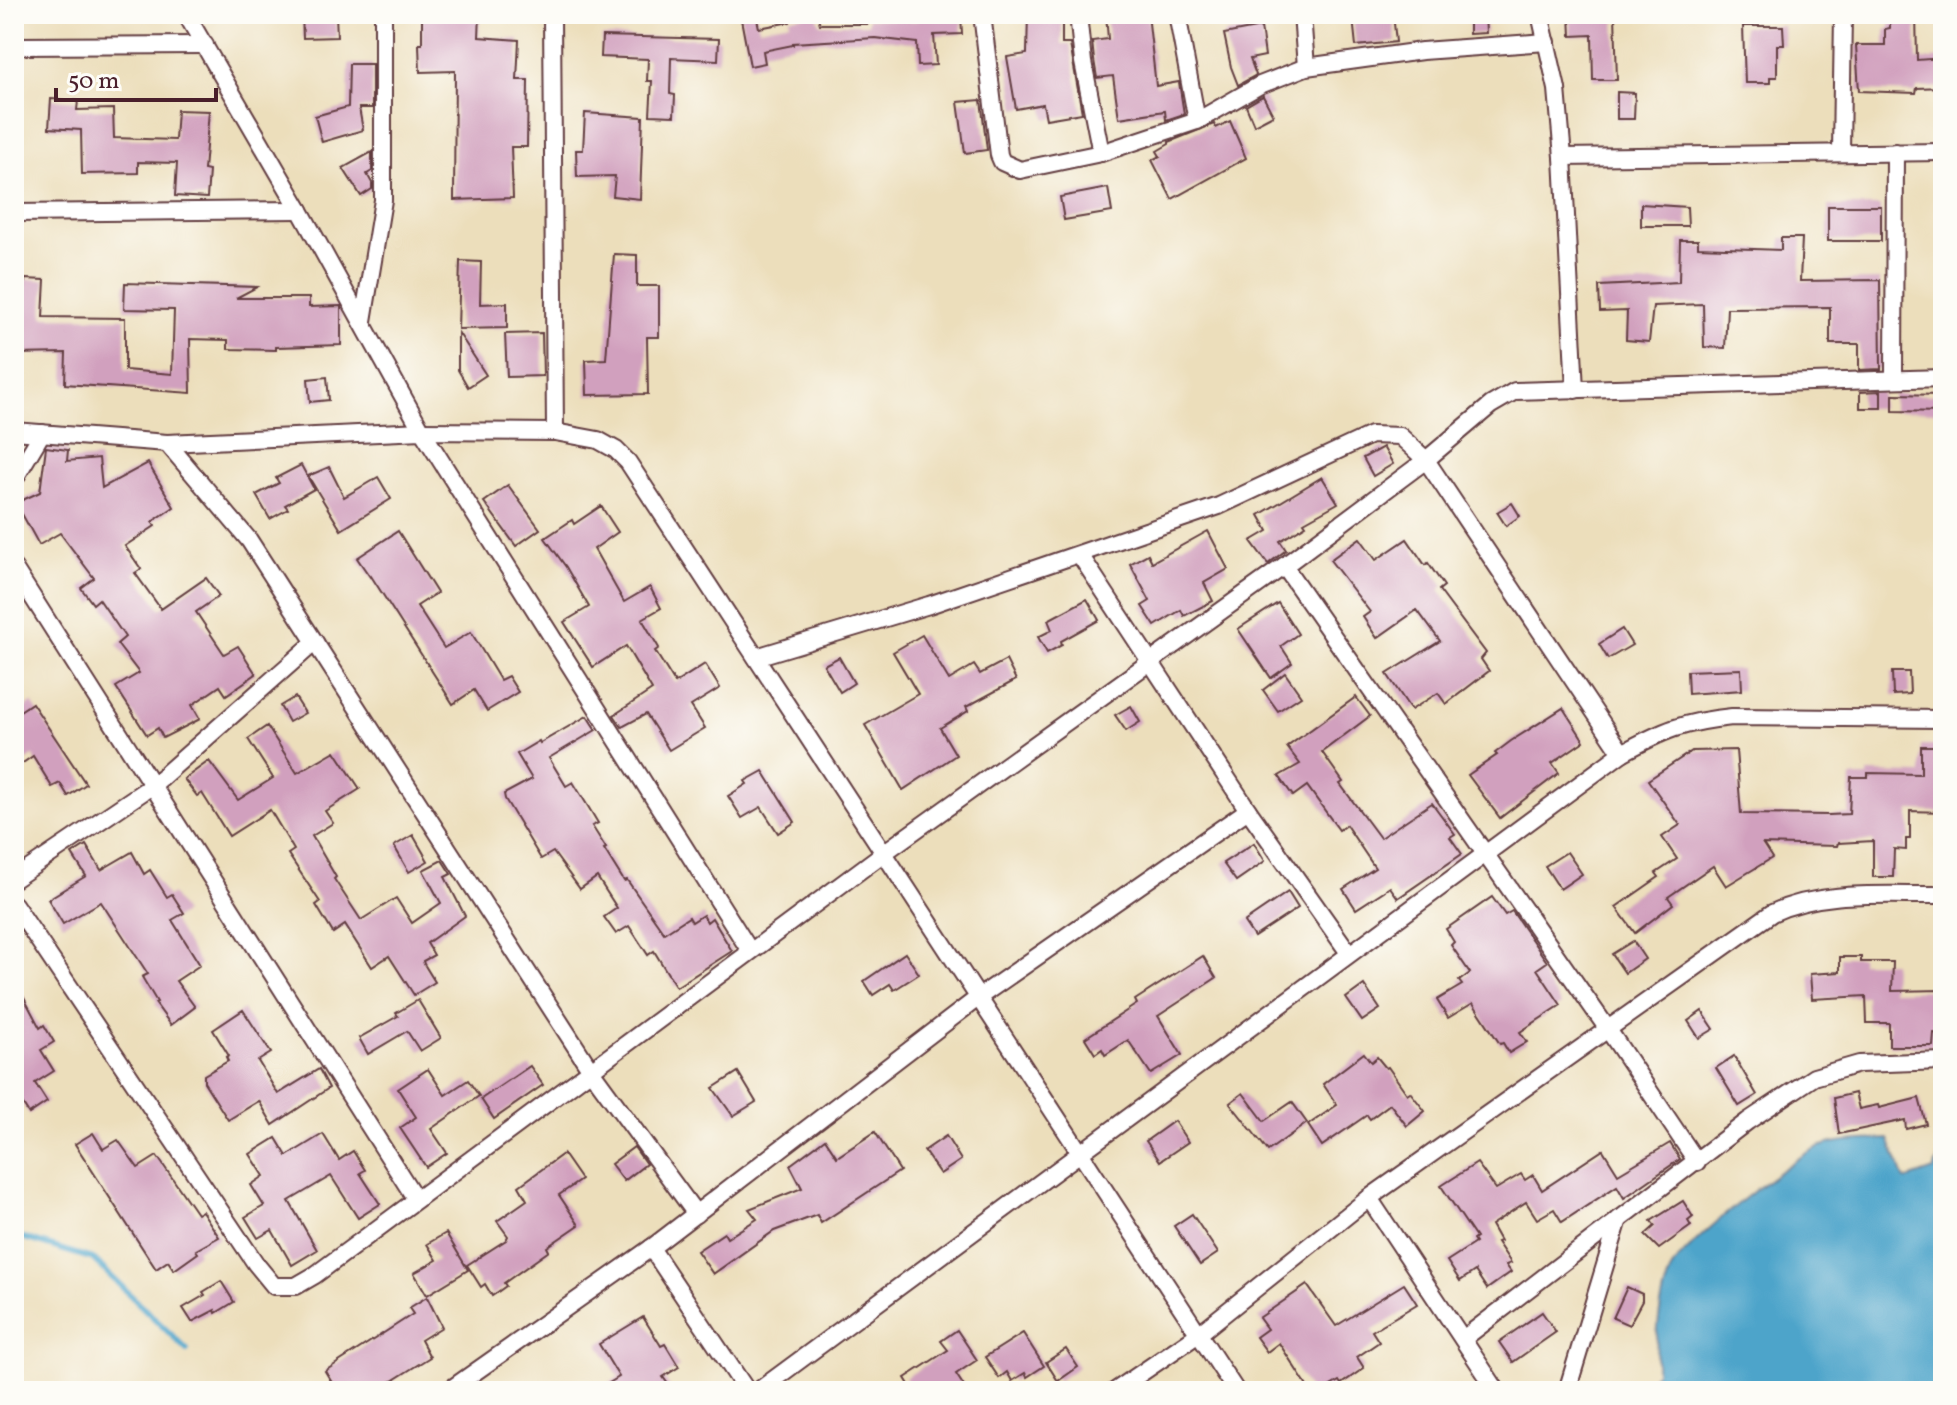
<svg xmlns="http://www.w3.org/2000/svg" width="1957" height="1405" viewBox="0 0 1957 1405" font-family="Vollkorn,serif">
<rect width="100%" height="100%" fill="#fdfcf7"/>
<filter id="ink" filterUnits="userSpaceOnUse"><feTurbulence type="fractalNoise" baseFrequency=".0125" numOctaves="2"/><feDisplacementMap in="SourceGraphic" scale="16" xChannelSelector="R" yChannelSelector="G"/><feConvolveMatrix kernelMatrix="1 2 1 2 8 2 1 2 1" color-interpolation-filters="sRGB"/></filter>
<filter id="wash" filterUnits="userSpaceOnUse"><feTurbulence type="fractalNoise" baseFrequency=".006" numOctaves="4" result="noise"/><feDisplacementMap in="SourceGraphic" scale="32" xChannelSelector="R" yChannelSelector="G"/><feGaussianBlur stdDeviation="1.8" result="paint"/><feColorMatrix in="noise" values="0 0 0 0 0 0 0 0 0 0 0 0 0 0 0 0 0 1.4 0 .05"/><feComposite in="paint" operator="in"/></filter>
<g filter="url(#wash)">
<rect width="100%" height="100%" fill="#ecdebb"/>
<path fill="#4da4ca" stroke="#4c627a" stroke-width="2" d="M1889,1139L1905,1180L1934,1170L1943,1148V1391H1636L1656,1373C1656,1339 1658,1302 1671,1270C1681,1247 1796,1153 1822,1146C1843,1139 1867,1140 1889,1139Z"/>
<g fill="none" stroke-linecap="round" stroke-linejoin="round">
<polyline stroke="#4da4ca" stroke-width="6" points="14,1235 93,1259 187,1350"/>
</g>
<g id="blocks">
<g fill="#d1a0be">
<polygon points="302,14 336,14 337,37 303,38"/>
<polygon points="422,14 480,14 479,37 519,40 517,80 528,80 527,147 511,147 513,198 454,200 455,71 420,72 419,44 422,44"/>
<polygon points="740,14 756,14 759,28 790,22 789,18 817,14 820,24 868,24 868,18 917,21 916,14 961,14 962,34 934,35 936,65 918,66 917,43 875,38 793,43 793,45 763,51 765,63 750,66"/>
<polygon points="1028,14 1062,15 1062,44 1070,44 1082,113 1046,119 1043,104 1016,109 1007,57 1027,54"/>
<polygon points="1106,14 1148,14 1156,86 1179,82 1184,114 1166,120 1165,111 1119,118 1113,76 1097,78 1094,60 1092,41 1108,39"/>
<polygon points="1393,14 1396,42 1356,46 1353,18"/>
<polygon points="1469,14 1485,14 1486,33 1469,34"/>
<polygon points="1615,14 1617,80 1593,80 1592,35 1571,36 1570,15"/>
<polygon points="1890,14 1916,14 1917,60 1943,58 1943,87 1917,88 1916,93 1859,91 1856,45 1885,45 1885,29 1890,28"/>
<polygon points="1743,26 1783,26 1784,45 1777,45 1777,77 1770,77 1770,83 1745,83"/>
<polygon points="1261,27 1265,56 1250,59 1256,75 1238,85 1231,67 1224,34"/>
<polygon points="602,36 719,39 718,60 671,58 670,94 675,95 674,116 650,115 652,81 647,81 648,59 601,57"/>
<polygon points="349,64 372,64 372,108 359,108 363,130 322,142 315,116 348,107"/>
<polygon points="1617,92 1635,93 1634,119 1617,119"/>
<polygon points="1263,96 1273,115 1254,125 1246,106"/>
<polygon points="51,99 78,101 77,110 113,109 114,138 175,140 177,110 209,111 204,170 209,171 207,198 175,196 177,163 138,162 138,173 82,174 81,130 49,128"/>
<polygon points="981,100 987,150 965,153 958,102"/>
<polygon points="585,113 643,117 640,199 613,196 615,176 577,177 576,150 583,150"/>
<polygon points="1230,121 1246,158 1172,199 1152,160 1160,156 1157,151 1169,144 1169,142 1214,124 1216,128"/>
<polygon points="372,152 372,171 367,174 372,183 372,189 361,196 343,168"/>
<polygon points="1108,188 1112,212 1064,220 1060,197"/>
<polygon points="1641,204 1687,207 1688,226 1641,226"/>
<rect x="1828" y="206" width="53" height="35"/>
<polygon points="1781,238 1802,238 1800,281 1880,280 1881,369 1859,370 1859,344 1830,344 1830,307 1727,308 1725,348 1704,347 1703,304 1653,306 1649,342 1626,340 1627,311 1600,312 1599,286 1679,282 1680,240 1698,240 1698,247 1781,250"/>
<polygon points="614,254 637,255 637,286 659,286 659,337 647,337 648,394 587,395 586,360 606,359"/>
<polygon points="460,261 481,262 480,304 507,303 507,328 458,329"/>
<polygon points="25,279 45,280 43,317 125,318 125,370 172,374 174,310 124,309 125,283 257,287 236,298 309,298 309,307 341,306 341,345 276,347 276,350 228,349 228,340 190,339 191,393 65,384 66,353 14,354 14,315 23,314"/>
<polygon points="458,332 486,375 468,387 458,370"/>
<polygon points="542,333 543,376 507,377 505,334"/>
<polygon points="327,377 329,400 310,402 308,379"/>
<polygon points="1881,391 1881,408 1860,408 1860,392"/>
<polygon points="1893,394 1943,395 1943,412 1893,411"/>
<polygon points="46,447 68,450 67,461 99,458 102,488 148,463 174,507 152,522 155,526 125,546 141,569 135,573 161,609 206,578 219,596 196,612 224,654 238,646 256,674 226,695 220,686 192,705 200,719 163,738 158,728 147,735 116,687 139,673 117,644 125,637 99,599 93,604 81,588 94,578 60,533 39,545 16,503 40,492"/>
<polygon points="1383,447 1393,464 1373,476 1363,458"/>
<polygon points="301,465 314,489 285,505 288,509 270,519 256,495 279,483 276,478"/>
<polygon points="329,467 344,497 378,477 391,499 341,530 308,476"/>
<polygon points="1322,477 1338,503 1304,522 1306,525 1280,541 1286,550 1268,564 1251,541 1268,531 1259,515"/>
<polygon points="508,485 540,529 516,546 484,502"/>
<polygon points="1512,503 1520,516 1506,526 1497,512"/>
<polygon points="601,506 618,532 594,549 624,602 650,587 661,608 642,619 659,648 655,651 675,683 705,664 720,688 691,706 705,728 669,750 646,714 622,727 614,715 652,690 626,646 593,667 564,622 589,607 566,567 545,538 572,520 574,524"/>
<polygon points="398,531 437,593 417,606 444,648 471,632 500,680 508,676 518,692 487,711 474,690 453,704 371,576 370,577 357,558"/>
<polygon points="1208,531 1228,569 1204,583 1213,601 1184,616 1181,610 1155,626 1142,606 1150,601 1130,564 1148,554 1152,562"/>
<polygon points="1360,538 1376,560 1407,539 1425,565 1428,563 1444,586 1439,590 1486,653 1481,659 1489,671 1446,704 1438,693 1411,710 1387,674 1440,641 1417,610 1377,638 1363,617 1370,612 1330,560"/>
<polygon points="1087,599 1099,620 1061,641 1062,645 1047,653 1038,637 1052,630 1048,620"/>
<polygon points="1278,603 1298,634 1281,646 1292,663 1271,678 1238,629"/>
<polygon points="1622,629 1632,645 1608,659 1599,644"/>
<polygon points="922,635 949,680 974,665 980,674 1006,660 1016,680 966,707 968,711 940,728 956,755 903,790 865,725 918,694 893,652"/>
<polygon points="839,657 854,683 840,692 824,665"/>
<polygon points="1741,669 1742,690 1688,694 1687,671"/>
<polygon points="1892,672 1909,672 1910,694 1893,695"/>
<polygon points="1285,673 1301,696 1278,711 1263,690"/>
<polygon points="295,697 305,713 289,722 280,706"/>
<polygon points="1356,697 1370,716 1322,752 1343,782 1340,784 1380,838 1432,803 1455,834 1450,837 1462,854 1398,898 1390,887 1356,909 1343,889 1375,868 1346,825 1339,830 1307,786 1293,796 1279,776 1300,764 1287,747"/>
<polygon points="32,703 86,784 68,796 60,783 52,787 33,756 14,769 14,715"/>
<polygon points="1131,706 1140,722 1126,731 1115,715"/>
<polygon points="1563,708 1584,741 1552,763 1559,773 1500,818 1468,775 1497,755 1495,753 1511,741"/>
<polygon points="587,716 596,730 549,758 566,786 573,782 589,808 598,823 592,826 606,848 604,849 624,881 627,880 664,933 689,917 692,922 703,915 707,922 712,918 732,951 676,987 654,951 648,955 629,926 616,934 604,917 617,908 597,877 580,889 553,852 541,859 505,799 504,794 532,779 517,754 539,741 540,743"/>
<polygon points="267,726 297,773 335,751 360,789 325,811 333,823 312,836 336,877 334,879 361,920 396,898 412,923 441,903 423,870 442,860 451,874 445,877 465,916 427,943 434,955 423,961 424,964 435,982 414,995 389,956 372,967 345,925 333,933 316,905 320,902 288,854 294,850 270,810 229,836 202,793 197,796 184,779 209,761 238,800 273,778 248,739"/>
<polygon points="1921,746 1943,746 1943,812 1910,811 1910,839 1906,839 1906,850 1894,849 1893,877 1873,877 1873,841 1838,843 1837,846 1763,844 1772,858 1726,886 1713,866 1668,897 1673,904 1635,933 1616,907 1659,877 1656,873 1677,859 1662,837 1680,825 1648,780 1692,751 1736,750 1741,814 1829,815 1849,814 1851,777 1868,777 1868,773 1921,774"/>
<polygon points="763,771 795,822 778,833 761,807 742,818 728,796 747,784 745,781"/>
<polygon points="413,835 428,861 409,872 394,846"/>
<polygon points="1254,843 1265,861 1236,881 1223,863"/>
<polygon points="86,845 101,870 132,852 144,874 150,870 167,897 172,894 184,913 172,920 200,965 176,981 195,1007 171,1025 155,1003 157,1002 142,977 148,974 101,902 63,924 48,899 86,876 72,854"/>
<polygon points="1567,852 1582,874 1560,889 1545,866"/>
<polygon points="1288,892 1298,908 1254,937 1244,922"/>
<polygon points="1492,897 1505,915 1512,911 1547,962 1537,969 1561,1005 1520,1032 1527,1042 1509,1053 1503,1043 1500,1044 1473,1003 1448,1018 1437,1000 1462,985 1459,981 1470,973 1451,945 1454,942 1446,929"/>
<polygon points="1633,941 1645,959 1625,973 1612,954"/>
<polygon points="905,953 919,974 894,990 890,984 873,995 864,981"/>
<polygon points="1203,956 1216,978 1158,1016 1182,1055 1151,1074 1128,1040 1105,1055 1102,1049 1095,1054 1085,1038 1137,1004 1135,1000"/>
<polygon points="1840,957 1861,957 1861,962 1893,962 1892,991 1943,990 1943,1034 1934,1033 1933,1046 1889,1046 1889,1023 1867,1023 1866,996 1812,999 1810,974 1840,972"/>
<polygon points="14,979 40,1028 44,1025 54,1042 41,1050 54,1071 35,1083 47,1102 29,1114 14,1091"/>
<polygon points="1364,985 1380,1009 1362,1021 1346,998"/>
<polygon points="418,1000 441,1038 420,1051 407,1031 368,1054 359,1038 398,1016 396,1013"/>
<polygon points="243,1010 271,1053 258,1061 278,1094 319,1069 329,1088 273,1125 259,1101 228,1120 204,1082 204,1075 228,1061 226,1057 229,1056 213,1030"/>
<polygon points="1702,1011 1714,1029 1699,1038 1688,1021"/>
<polygon points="1364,1053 1371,1062 1377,1057 1386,1068 1388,1067 1407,1094 1410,1092 1425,1111 1407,1126 1390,1104 1370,1119 1367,1115 1322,1146 1308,1125 1337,1105 1323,1084"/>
<polygon points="1734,1056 1757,1095 1739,1106 1716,1068"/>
<polygon points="530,1066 543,1085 494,1119 481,1099"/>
<polygon points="428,1069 445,1095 468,1080 479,1096 431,1129 447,1153 426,1167 400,1128 416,1117 398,1089"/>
<polygon points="738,1072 756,1102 733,1116 713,1088"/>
<polygon points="1243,1093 1264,1121 1292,1102 1307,1123 1268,1151 1230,1103"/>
<polygon points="1855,1093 1859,1109 1878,1105 1879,1108 1919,1098 1926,1124 1906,1129 1905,1120 1839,1134 1834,1098"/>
<polygon points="1174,1121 1188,1142 1160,1161 1146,1141"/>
<polygon points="875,1132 900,1171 821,1223 817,1215 774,1231 713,1274 697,1251 724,1233 727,1238 757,1219 749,1209 802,1188 790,1165 825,1139 837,1157"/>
<polygon points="93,1133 103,1149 118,1140 138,1168 157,1156 197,1214 202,1211 219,1237 196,1250 198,1253 174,1270 168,1261 156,1269 75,1144"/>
<polygon points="323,1134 339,1160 353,1151 365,1170 360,1173 380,1204 358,1218 331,1176 289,1201 317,1250 292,1265 272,1230 258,1238 245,1217 264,1206 251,1185 264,1176 250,1154 276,1138 287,1156"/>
<polygon points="946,1136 961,1160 940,1174 924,1151"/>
<polygon points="1670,1143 1680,1159 1624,1198 1617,1186 1562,1222 1554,1209 1537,1219 1526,1202 1491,1225 1500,1241 1497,1242 1511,1263 1506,1265 1511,1272 1487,1289 1475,1271 1460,1281 1447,1261 1475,1243 1473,1240 1476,1238 1441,1186 1477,1163 1496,1189 1521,1174 1525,1180 1533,1175 1542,1190 1603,1150 1618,1174"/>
<polygon points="634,1147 646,1164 624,1181 611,1164"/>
<polygon points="563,1154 581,1180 559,1195 579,1225 547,1247 549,1251 504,1283 506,1286 492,1296 485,1284 481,1287 467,1265 506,1240 508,1236 497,1221 527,1200 519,1186"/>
<polygon points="1683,1201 1693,1217 1688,1221 1691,1226 1659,1249 1645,1235 1655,1226 1651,1221"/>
<polygon points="1192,1214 1218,1253 1200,1265 1174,1226"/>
<polygon points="446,1233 468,1270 427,1295 414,1273 437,1260 427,1244"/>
<polygon points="221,1281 234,1302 216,1313 215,1310 192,1322 183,1308 205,1295 203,1292"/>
<polygon points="1404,1284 1417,1304 1372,1331 1379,1342 1357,1357 1364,1368 1341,1384 1339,1381 1322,1391 1310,1391 1279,1343 1267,1352 1256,1337 1267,1329 1259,1318 1307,1285 1336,1326"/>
<polygon points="1627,1287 1642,1294 1642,1301 1629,1325 1613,1318"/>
<polygon points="427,1297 442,1327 421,1340 430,1357 376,1391 337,1391 325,1371 413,1314 409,1308"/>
<polygon points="1542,1312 1556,1332 1513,1362 1499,1342"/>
<polygon points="643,1317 661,1346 665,1344 679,1367 663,1377 673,1391 596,1391 619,1377 599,1344"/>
<polygon points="957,1330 977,1360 956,1374 967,1391 913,1391 905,1378 948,1350 941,1341"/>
<polygon points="1023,1333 1044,1366 1027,1377 1025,1373 1012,1381 1007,1372 999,1378 985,1357"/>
<polygon points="1066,1349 1078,1367 1058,1381 1046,1362"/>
</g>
</g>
</g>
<g filter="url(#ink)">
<use href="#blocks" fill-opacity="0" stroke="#623c41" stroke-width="2"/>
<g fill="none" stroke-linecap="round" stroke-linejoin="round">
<defs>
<g id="minor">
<polyline points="186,14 300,210 422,431 750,951"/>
<polyline points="552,14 555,432"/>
<polyline points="982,14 999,155 1002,162 1020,170 1101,153 1197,121 1260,85 1306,67 1422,51 1547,42"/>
<polyline points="1078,14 1083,62 1101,153"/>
<polyline points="1177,14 1197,121"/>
<polyline points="1302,14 1306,67"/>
<polyline points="1540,14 1557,89 1563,157 1575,390"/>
<polyline points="14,46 205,45"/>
<polyline points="1841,152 1843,14"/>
<polyline points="1563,157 1943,152"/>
<polyline points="14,213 300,210"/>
<polyline points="363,321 383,200 383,14"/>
<polyline points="1894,377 1895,152"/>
<polyline points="14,431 167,443 422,431 555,432 598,440 616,450 628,462 1236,1391"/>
<polyline points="167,443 249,540 592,1072 696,1214"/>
<polyline points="14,480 42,433"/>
<polyline points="1080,555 1248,810 1349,953"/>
<polyline points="1284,566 1607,1028 1697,1162"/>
<polyline points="14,568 415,1198"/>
<polyline points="756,657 929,605 1219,506 1371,435 1400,436 1426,460 1622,753"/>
<polyline points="14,879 153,785 315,642"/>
<polyline points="14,904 256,1264 274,1286 296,1286 315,1275 885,852 1284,566 1426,460 1491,405 1515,391 1943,378"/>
<polyline points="1369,1198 1497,1391"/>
<polyline points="14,1204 15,1205"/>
<polyline points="651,1248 747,1391"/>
<polyline points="1463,1339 1748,1121 1814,1077 1859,1064 1943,1061"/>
<polyline points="448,1391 651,1248 979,997 1248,810"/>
<path d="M758,1391L1622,753C1664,730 1683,722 1732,717L1943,719"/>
<path d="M1115,1391L1200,1333L1369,1198L1772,913C1824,889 1887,896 1943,895"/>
<polyline points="1567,1391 1619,1219"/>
</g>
</defs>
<use href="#minor" stroke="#623c41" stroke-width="20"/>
<use href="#minor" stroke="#fff" stroke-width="16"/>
</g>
</g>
<rect width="1957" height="1405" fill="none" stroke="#fdfcf7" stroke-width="48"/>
<path d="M56 88v12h160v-12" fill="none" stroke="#4a1f2b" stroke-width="4"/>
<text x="68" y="88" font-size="24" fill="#4a1f2b" stroke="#fdfcf7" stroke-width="6" paint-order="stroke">50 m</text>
</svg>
